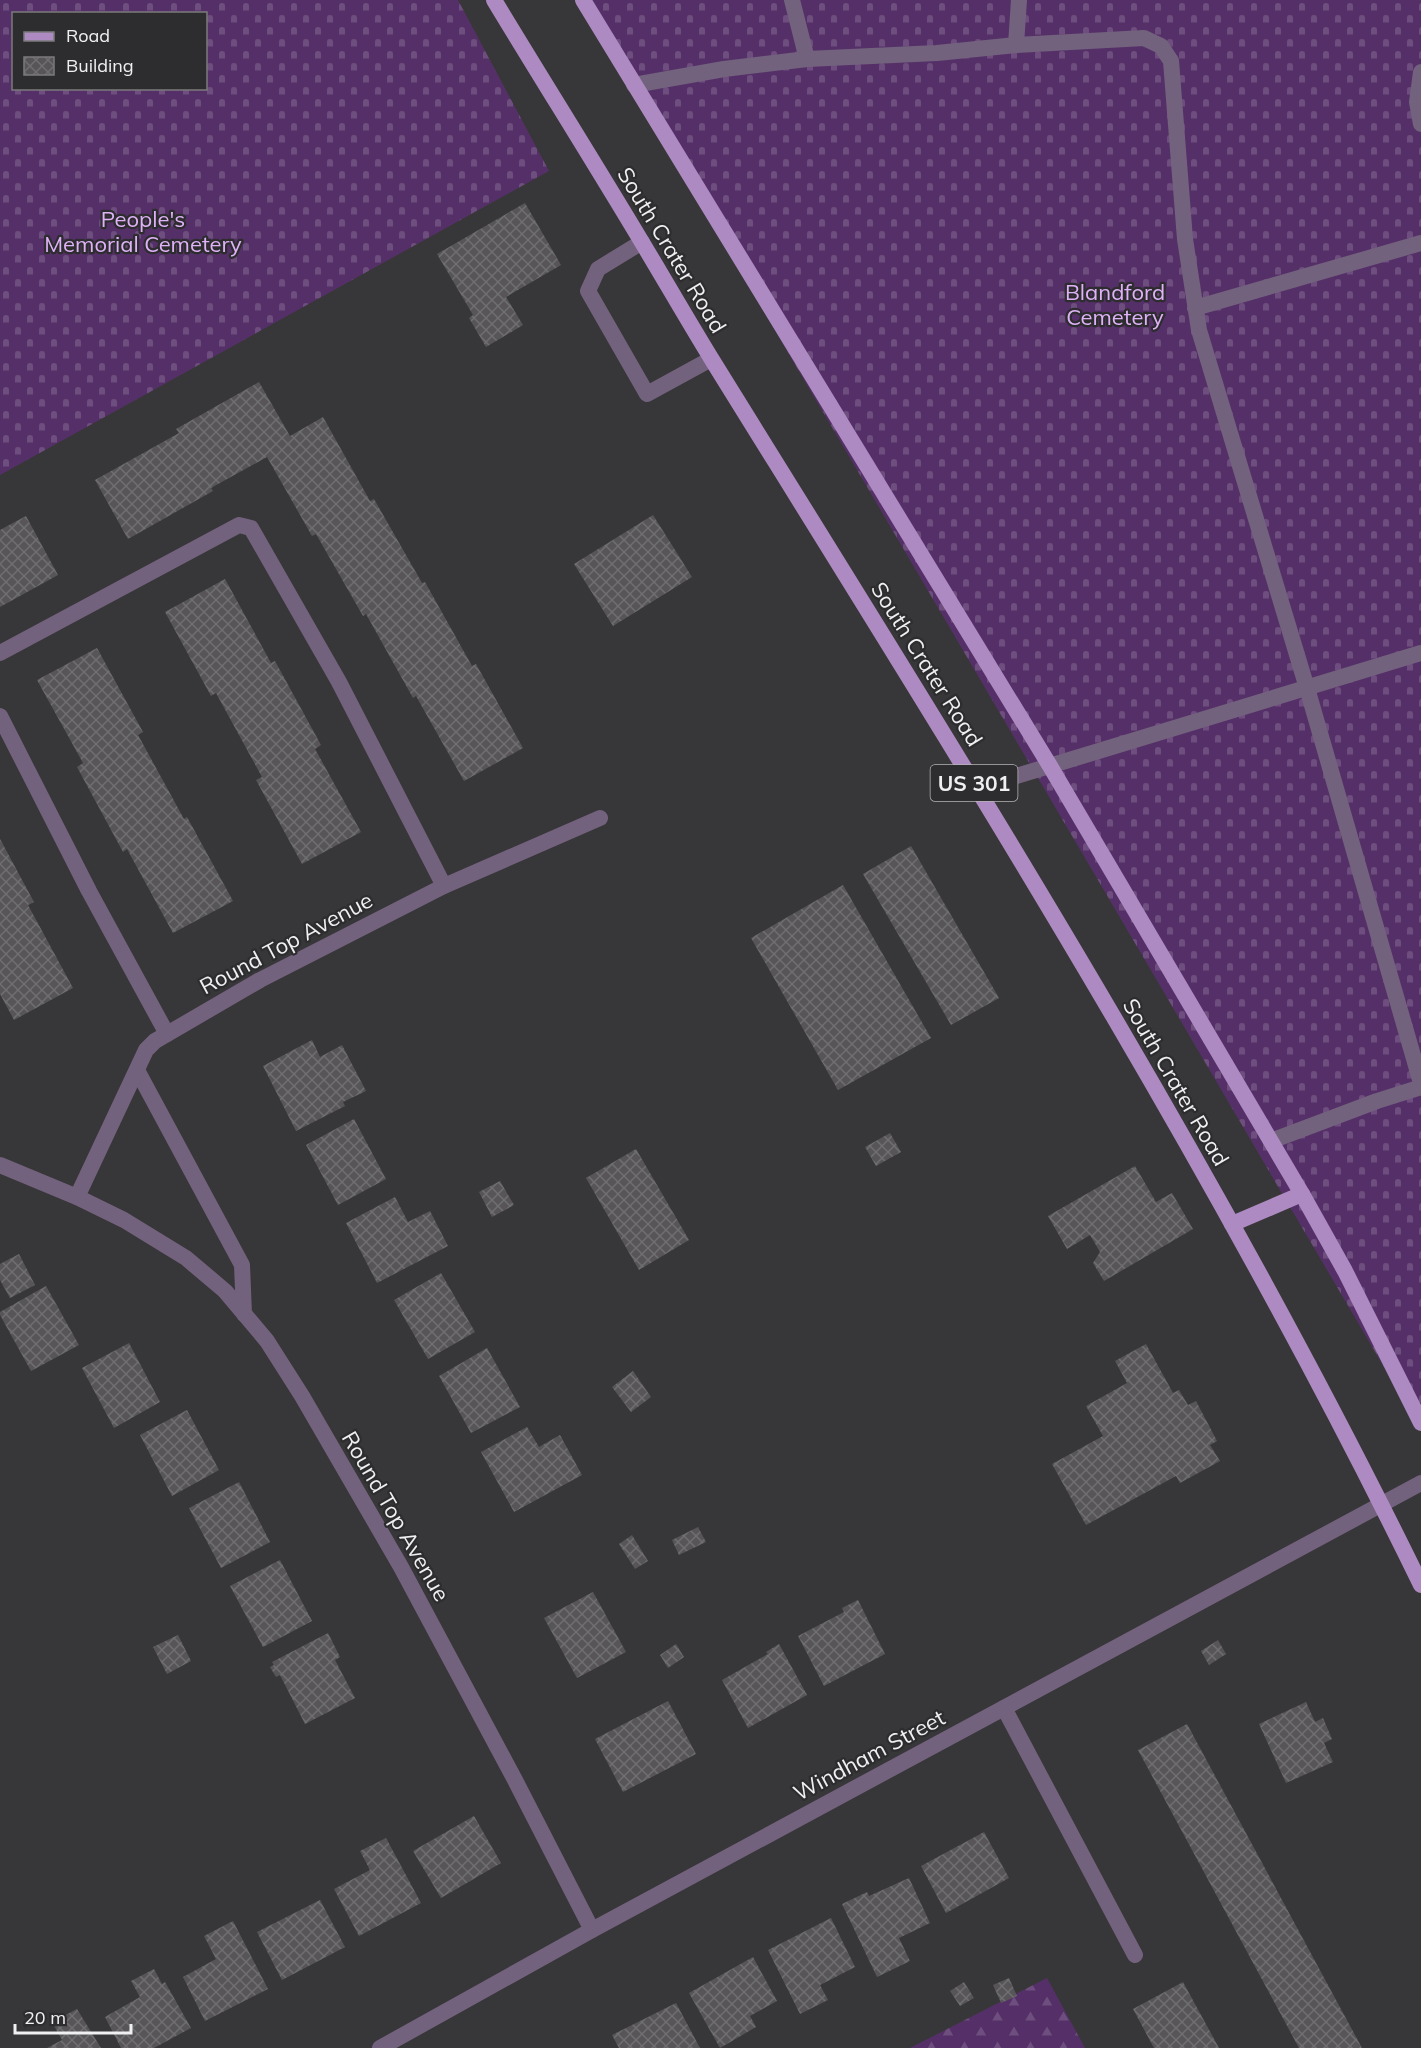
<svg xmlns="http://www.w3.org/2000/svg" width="1421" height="2048" viewBox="0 0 1421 2048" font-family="Mulish,sans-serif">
<defs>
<pattern id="forest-firs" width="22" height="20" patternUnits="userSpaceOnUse" patternTransform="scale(1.5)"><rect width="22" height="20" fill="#553068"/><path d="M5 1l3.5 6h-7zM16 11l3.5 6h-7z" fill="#6e4e7e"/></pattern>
<pattern id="cemetery-stones" width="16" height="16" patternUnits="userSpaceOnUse" patternTransform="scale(1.5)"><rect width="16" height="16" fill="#553068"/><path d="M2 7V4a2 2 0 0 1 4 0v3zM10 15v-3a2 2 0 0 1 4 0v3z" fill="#6e4e7e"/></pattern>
<pattern id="building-cross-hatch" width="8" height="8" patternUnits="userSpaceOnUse" patternTransform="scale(1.5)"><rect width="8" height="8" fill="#575558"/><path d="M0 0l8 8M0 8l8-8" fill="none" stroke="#6f6e70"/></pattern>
</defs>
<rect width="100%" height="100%" fill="#373638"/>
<polygon fill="url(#forest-firs)" points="1047,1978 1085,2048 910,2048"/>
<g fill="url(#cemetery-stones)" fill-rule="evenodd">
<path d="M0,0H458L549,171L0,475ZM14,14H206V88H14Z"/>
<polygon points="581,0 1421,0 1421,1430"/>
</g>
<g fill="url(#building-cross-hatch)">
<polygon points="525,203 561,265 506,297 523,325 486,347 469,318 473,315 437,254"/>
<polygon points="259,382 290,436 323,417 370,501 374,499 422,583 425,582 472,666 476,664 523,748 464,781 416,696 413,698 366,614 363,616 316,534 312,536 267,457 211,488 213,491 128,539 95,480 179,433 176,429"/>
<polygon points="653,515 692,577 613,626 574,564"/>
<polygon points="26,516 58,575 0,607 0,530"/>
<polygon points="225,579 271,663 275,661 321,745 315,749 361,832 302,864 256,780 262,777 216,693 211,696 165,612"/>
<polygon points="97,648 143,732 138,735 184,819 187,817 233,901 173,933 127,849 123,852 77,767 83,763 37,680"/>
<polygon points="0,839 34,902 28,905 73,988 14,1020 0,994"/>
<polygon points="911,846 999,998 951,1025 863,874"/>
<polygon points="843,885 931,1038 838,1090 751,938"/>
<polygon points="312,1040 320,1057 342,1045 366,1091 343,1102 345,1106 296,1131 263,1066"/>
<polygon points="354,1119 386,1179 338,1205 306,1145"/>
<polygon points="890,1133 901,1152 876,1166 865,1147"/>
<polygon points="636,1149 689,1240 639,1270 586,1178"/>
<polygon points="1135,1166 1156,1202 1172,1193 1193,1229 1104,1281 1093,1263 1100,1252 1090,1235 1067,1249 1048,1216"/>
<polygon points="500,1181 514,1205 492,1217 479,1192"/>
<polygon points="395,1197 408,1222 430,1211 448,1246 377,1283 346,1223"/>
<polygon points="19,1254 35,1285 10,1298 0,1280 0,1264"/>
<polygon points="441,1273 475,1332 428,1359 394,1300"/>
<polygon points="46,1286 79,1345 31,1371 0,1315 0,1312"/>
<polygon points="129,1343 160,1402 114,1428 82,1368"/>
<polygon points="1146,1344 1173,1393 1179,1390 1188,1405 1196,1401 1217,1441 1210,1445 1220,1461 1180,1483 1176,1476 1086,1525 1052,1464 1103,1436 1086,1406 1127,1383 1115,1361"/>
<polygon points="487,1348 520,1407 471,1433 439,1376"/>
<polygon points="633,1371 651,1397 631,1412 612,1387"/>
<polygon points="187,1410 219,1470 172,1496 140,1435"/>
<polygon points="527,1427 539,1447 560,1435 582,1475 514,1512 481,1452"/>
<polygon points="239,1482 270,1542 221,1568 189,1508"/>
<polygon points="698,1527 706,1542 679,1555 672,1540"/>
<polygon points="632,1535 648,1561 635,1569 619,1544"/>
<polygon points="280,1560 312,1621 263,1647 230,1586"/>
<polygon points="593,1592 626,1652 577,1678 544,1618"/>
<polygon points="858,1600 885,1654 824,1686 798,1636 844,1612 842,1608"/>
<polygon points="328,1633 340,1657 335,1660 355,1698 305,1724 280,1675 276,1677 270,1667 274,1665 272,1662"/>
<polygon points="178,1635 191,1661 167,1674 153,1647"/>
<polygon points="1218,1640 1226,1654 1209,1665 1201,1651"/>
<polygon points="676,1644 684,1657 668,1668 660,1655"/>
<polygon points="779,1644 807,1695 748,1728 722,1680 768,1654 766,1652"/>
<polygon points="668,1701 696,1754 623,1792 595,1739"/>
<polygon points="1306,1702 1315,1722 1323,1718 1332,1739 1324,1743 1333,1762 1286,1783 1259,1724"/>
<polygon points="1187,1724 1362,2048 1299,2048 1138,1750"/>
<polygon points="474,1816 501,1863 441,1898 413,1851"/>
<polygon points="984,1832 1009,1878 946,1913 921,1866"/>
<polygon points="386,1838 421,1903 359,1936 334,1889 370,1870 360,1851"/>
<polygon points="909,1878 930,1923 899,1938 910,1961 877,1977 842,1904 867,1892 869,1896"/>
<polygon points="320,1900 345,1947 282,1980 257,1932"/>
<polygon points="831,1918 855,1967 820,1985 828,2000 800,2014 768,1950"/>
<polygon points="233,1921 268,1989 205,2021 183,1977 216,1959 204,1936"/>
<polygon points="753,1957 777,2001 750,2016 756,2027 720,2048 689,1993"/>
<polygon points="154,1969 162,1984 165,1982 191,2028 154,2048 121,2048 105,2017 140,1997 131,1981"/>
<polygon points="1009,1978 1017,1996 1001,2003 993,1985"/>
<polygon points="964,1982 974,1998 960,2006 950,1991"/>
<polygon points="1183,1982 1219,2048 1154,2048 1133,2009"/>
<polygon points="676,2003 700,2048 619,2048 612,2035"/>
<polygon points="77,2009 101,2048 47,2048 62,2040 52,2022"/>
</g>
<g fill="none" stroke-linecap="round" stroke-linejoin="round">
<g stroke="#73627d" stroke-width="16">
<polyline points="792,0 807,59"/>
<polyline points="1016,45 1019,0"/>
<polyline points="1421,72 1417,102 1421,124"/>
<polyline points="634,85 724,69 807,59 937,53 1016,45 1144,38 1161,46 1171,61 1185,239 1199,330 1307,688 1421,1083"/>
<polyline points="642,242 598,269 588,291 647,394 711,359"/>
<polyline points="1195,308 1421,243"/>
<polyline points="0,653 239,525 251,528 339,682 444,886"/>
<polyline points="0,716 89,891 167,1034"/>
<polyline points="977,788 1421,653"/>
<polyline points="137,1070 242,1265 244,1314"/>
<polyline points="1271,1141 1377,1101 1421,1087"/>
<polyline points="77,1197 146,1050 155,1041 260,980 444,886 600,818"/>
<polyline points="1004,1708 1135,1955"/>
</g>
<g stroke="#73627d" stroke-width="16">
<polyline points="0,1165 77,1197 124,1220 186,1258 225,1291 267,1341 302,1396 401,1567 515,1780 592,1930"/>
<polyline points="380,2048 592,1930 1421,1483"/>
</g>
<g stroke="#ae8ac2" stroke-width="16">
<path d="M494,0C543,81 594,162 643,244C667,284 690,324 714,363C962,763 1215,1162 1421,1585"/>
<polyline points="583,0 1050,766 1302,1194 1345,1271 1421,1423"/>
<polyline points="1232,1224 1302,1194"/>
</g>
</g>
<g text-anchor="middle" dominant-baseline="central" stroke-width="4.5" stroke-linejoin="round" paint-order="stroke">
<rect fill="#2d2c2e" stroke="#b6b4b6" stroke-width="1.5" x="930.5" y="765" width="87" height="36" rx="4.5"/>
<g font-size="21" font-weight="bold" fill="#f0eff1">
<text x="974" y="783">US 301</text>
</g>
<g font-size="22" fill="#dfb2f8" stroke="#2d2c2e">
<text x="143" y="219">People's<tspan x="143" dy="25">Memorial Cemetery</tspan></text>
<text x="1115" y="292">Blandford<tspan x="1115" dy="25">Cemetery</tspan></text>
</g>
<g font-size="22" fill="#f0eff1" stroke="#2d2c2e">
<text transform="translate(672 250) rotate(59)">South Crater Road</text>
<text transform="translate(927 664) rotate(58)">South Crater Road</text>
<text transform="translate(286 943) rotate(-28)">Round Top Avenue</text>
<text transform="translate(1176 1082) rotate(60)">South Crater Road</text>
<text transform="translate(396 1516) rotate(60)">Round Top Avenue</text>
<text transform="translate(869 1755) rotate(-28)">Windham Street</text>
</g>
</g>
<rect x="12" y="12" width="195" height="78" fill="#2d2c2e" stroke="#7b7a7c" stroke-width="1.5"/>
<rect x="24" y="32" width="30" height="9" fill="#ae8ac2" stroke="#7b7a7c" stroke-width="1.5"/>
<text x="66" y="42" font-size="18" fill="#f0eff1">Road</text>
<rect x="24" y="57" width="30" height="18" fill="url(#building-cross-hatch)" stroke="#7b7a7c" stroke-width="1.5"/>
<text x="66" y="72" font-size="18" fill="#f0eff1">Building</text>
<path d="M15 2024v9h116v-9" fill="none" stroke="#f0eff1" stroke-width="3"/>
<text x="24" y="2024" font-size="18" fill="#f0eff1" stroke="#2d2c2e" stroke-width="4.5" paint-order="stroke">20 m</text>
</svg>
